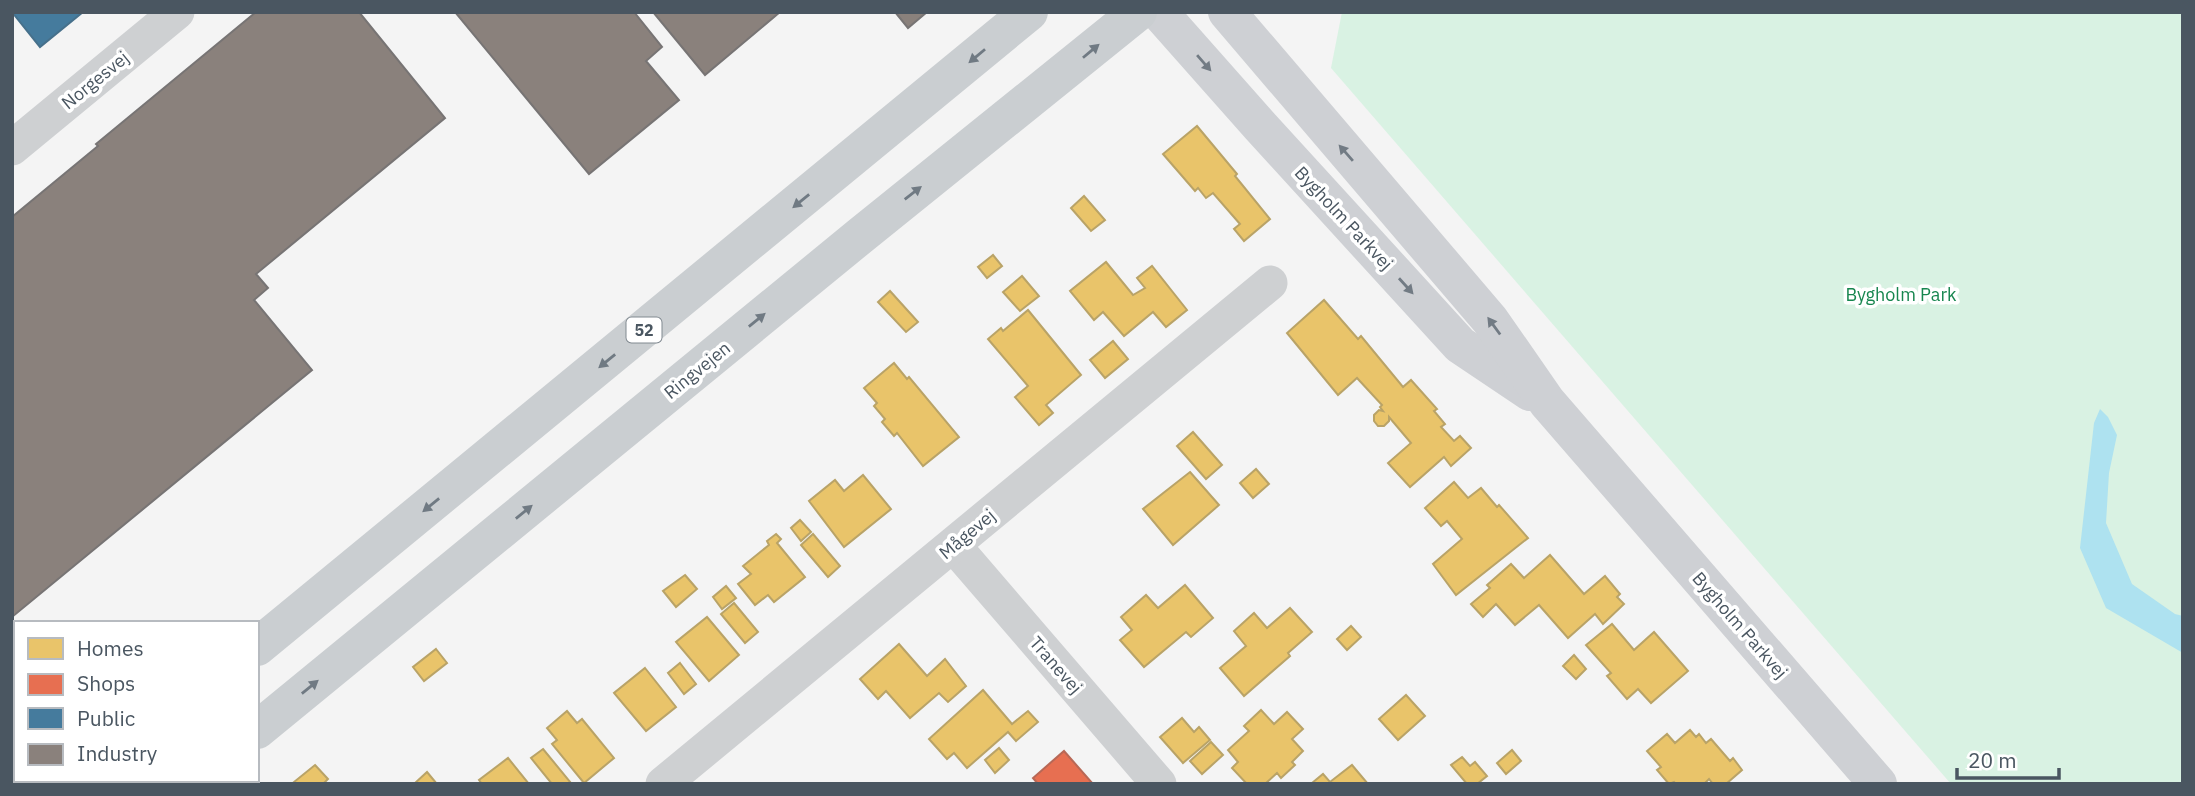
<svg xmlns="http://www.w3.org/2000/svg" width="2195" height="796" viewBox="0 0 2195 796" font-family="'IBM Plex Sans',sans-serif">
<rect width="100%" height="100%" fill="#f4f4f4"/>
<polygon fill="#d9f2e3" points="1342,12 2183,12 2183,784 1951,784 1331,68"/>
<polygon fill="#aee2f0" points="2100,409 2108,417 2117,435 2109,473 2106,523 2132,584 2175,614 2183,616 2183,653 2106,608 2080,548 2094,423"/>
<g fill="#e9c46a" stroke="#b9a367" stroke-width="2">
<polygon points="1197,126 1237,174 1235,176 1270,219 1244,241 1234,229 1240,224 1213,193 1206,198 1198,188 1195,191 1163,154"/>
<polygon points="1084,196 1105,220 1091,231 1071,208"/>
<polygon points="993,255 1002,266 987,278 978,267"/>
<polygon points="1106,262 1133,295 1145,288 1137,278 1152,266 1187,310 1166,327 1153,312 1124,336 1103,312 1094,320 1070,291"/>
<polygon points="1022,276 1039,296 1020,311 1003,292"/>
<polygon points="890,291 918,322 906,332 878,302"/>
<polygon points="1324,300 1358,339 1361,336 1403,387 1411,380 1437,409 1434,411 1445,424 1441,427 1454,441 1460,436 1471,448 1451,466 1444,457 1410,487 1388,463 1411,443 1389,417 1389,421 1384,426 1378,426 1374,421 1374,415 1379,410 1383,411 1380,407 1382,405 1357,378 1338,395 1287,333"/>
<polygon points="1028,310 1081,375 1046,405 1053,413 1039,425 1015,397 1028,386 988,339 1001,328 1003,331"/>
<polygon points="1113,341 1128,359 1105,378 1090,360"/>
<polygon points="894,363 907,379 909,377 959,437 923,466 897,433 894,436 882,422 885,419 874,406 877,403 864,388"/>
<polygon points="1193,432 1222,465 1206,479 1177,446"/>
<polygon points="1256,469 1269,484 1253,498 1240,483"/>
<polygon points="1190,472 1219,505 1173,545 1143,509"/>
<polygon points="863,475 891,509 844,547 809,501 835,480 844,491"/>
<polygon points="1454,482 1468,498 1481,488 1497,507 1499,505 1528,538 1456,595 1433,564 1462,539 1447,521 1441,526 1425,508"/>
<polygon points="800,520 811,532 801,541 791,528"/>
<polygon points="776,534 781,539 777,543 805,577 774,602 768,595 755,605 738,584 751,574 743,566 769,545 767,541"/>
<polygon points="813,534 840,566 828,577 801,545"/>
<polygon points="1550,555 1584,594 1605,576 1620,594 1617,597 1624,604 1603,624 1595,614 1568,638 1539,605 1515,625 1496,604 1483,617 1471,604 1490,588 1487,585 1511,564 1524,578"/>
<polygon points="685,575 697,589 676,607 663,591"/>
<polygon points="1185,585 1213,618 1191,637 1186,632 1144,667 1120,640 1132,630 1121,617 1146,595 1158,608"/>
<polygon points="726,586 736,598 722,609 713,597"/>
<polygon points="734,603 758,632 745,643 721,614"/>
<polygon points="1290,608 1312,632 1288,653 1290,656 1244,696 1220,668 1246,646 1234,631 1254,613 1267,628"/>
<polygon points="707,617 739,655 709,681 676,642"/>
<polygon points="1612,624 1634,650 1654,632 1688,671 1651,703 1638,689 1627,699 1607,676 1611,673 1586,645"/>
<polygon points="1351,626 1361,637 1347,650 1337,639"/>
<polygon points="899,644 927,676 945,659 966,686 948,702 939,693 910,718 886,691 878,699 860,679"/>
<polygon points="436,649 447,663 424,681 413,667"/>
<polygon points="1574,655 1586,669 1576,679 1563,666"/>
<polygon points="680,663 696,684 684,694 668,673"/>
<polygon points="645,668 676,707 646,731 614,693"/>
<polygon points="983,690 1012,724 1028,711 1038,722 1016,741 1008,732 967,768 954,753 947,759 929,739"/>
<polygon points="1406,695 1425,716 1398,740 1379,719"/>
<polygon points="1261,710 1274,724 1287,712 1303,729 1292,739 1303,751 1292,762 1295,765 1281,778 1277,773 1265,784 1247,784 1232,768 1238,762 1228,750 1249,731 1244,726"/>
<polygon points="567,711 577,723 582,719 614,758 584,783 552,744 557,740 547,728"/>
<polygon points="1182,718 1194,732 1199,727 1210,740 1183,763 1160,737"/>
<polygon points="1690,730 1696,737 1699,734 1706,743 1711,739 1730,761 1733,758 1742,770 1726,784 1713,784 1709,779 1704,784 1676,784 1674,782 1669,784 1657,770 1661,767 1647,751 1667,734 1675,743"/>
<polygon points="1211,742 1223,755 1202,774 1190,761"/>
<polygon points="999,748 1009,760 995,773 985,760"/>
<polygon points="543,749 571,783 552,784 531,758"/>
<polygon points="1512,750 1521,761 1506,774 1497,763"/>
<polygon points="1462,757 1470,766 1475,762 1487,776 1477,784 1467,784 1451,765"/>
<polygon points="508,758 529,784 482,784 479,780"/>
<polygon points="315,765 328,779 323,784 296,784 294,782"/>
<polygon points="1352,765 1368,784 1312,783 1323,774 1330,782"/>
<polygon points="427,772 437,784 414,784"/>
</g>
<polygon fill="#e76f51" stroke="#b86856" stroke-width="2" points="1064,751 1093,784 1038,784 1033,778"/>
<polygon fill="#457b9d" stroke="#46708b" stroke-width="2" points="12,12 83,12 40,47"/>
<g fill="#8a817c" stroke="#777474" stroke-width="2">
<polygon points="256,12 359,12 445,118 256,274 268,288 254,300 312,370 12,617 12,217 98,146 96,144"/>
<polygon points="455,12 634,12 662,47 646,61 679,100 589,174"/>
<polygon points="653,12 780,12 705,75"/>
<polygon points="895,12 927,12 908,28"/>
</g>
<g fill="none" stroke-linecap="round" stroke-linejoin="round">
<g stroke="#ced0d2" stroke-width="35">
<polyline points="12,148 177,12"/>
<polyline points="954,546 1159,784"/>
<polyline points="663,784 1270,283"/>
</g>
<g stroke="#ced0d4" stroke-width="38">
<polyline points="1159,12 1260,126 1460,345 1530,392"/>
<polyline points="1227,12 1490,320 1547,402 1878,784"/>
</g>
<g stroke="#caced1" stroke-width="38">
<polyline points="257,647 1029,12"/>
<polyline points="257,730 860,236 1138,12"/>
<polyline points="89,784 93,780"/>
<polyline points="191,784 195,780"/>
</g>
</g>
<defs><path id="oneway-solid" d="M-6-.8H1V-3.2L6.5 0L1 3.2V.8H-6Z" transform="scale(1.75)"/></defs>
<g fill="#707a83">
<use href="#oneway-solid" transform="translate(1091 51) rotate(-40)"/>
<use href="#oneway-solid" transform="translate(977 56) rotate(140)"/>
<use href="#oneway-solid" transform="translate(913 193) rotate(-38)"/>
<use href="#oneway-solid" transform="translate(801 201) rotate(141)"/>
<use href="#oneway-solid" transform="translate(757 320) rotate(-39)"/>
<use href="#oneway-solid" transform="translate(607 361) rotate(141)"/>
<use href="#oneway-solid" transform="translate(431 505) rotate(141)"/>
<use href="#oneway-solid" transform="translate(524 512) rotate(-39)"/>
<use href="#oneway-solid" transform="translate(310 687) rotate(-39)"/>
</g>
<g fill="#727b84">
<use href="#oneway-solid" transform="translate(1204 63) rotate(49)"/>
<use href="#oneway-solid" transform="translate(1346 153) rotate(-131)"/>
<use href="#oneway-solid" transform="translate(1406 286) rotate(48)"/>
<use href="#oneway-solid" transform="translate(1494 326) rotate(-126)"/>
</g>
<g text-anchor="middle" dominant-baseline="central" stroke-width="7" stroke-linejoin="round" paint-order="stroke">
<rect fill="#fff" stroke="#808990" stroke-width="2" x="626.5" y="317.5" width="35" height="25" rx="5"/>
<g font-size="16" font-weight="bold" fill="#4a5661">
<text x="644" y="330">52</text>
</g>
<g font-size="18" fill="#4a5661" stroke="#fff">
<text transform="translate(95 80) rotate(-39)">Norgesvej</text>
<text transform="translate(1344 218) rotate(47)">Bygholm Parkvej</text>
<text transform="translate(697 370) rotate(-39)">Ringvejen</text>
<text transform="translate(967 534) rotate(-40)">Mågevej</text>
<text transform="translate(1740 625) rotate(49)">Bygholm Parkvej</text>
<text transform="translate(1056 665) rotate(49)">Tranevej</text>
</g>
<g font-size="18" fill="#17864f" stroke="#fff">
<text x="1901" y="294">Bygholm Park</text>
</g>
</g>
<rect width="2195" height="796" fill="none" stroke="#4a5661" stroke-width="28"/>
<rect x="14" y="621" width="245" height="161" fill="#ffffff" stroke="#b7bbc0" stroke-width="2"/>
<rect x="28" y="638" width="35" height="21" fill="#e9c46a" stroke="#b7bbc0" stroke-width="2"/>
<text x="77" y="656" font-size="21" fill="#4a5661">Homes</text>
<rect x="28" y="674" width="35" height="21" fill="#e76f51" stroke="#b7bbc0" stroke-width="2"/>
<text x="77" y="691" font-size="21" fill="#4a5661">Shops</text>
<rect x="28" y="708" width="35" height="21" fill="#457b9d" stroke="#b7bbc0" stroke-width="2"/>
<text x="77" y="726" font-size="21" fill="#4a5661">Public</text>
<rect x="28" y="744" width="35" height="21" fill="#8a817c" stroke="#b7bbc0" stroke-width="2"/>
<text x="77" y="761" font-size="21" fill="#4a5661">Industry</text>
<path d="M1957 768v10h102v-10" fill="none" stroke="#4a5661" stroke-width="3.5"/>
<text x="1968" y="768" font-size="21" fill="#4a5661" stroke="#ffffff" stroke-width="5" paint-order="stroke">20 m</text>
</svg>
